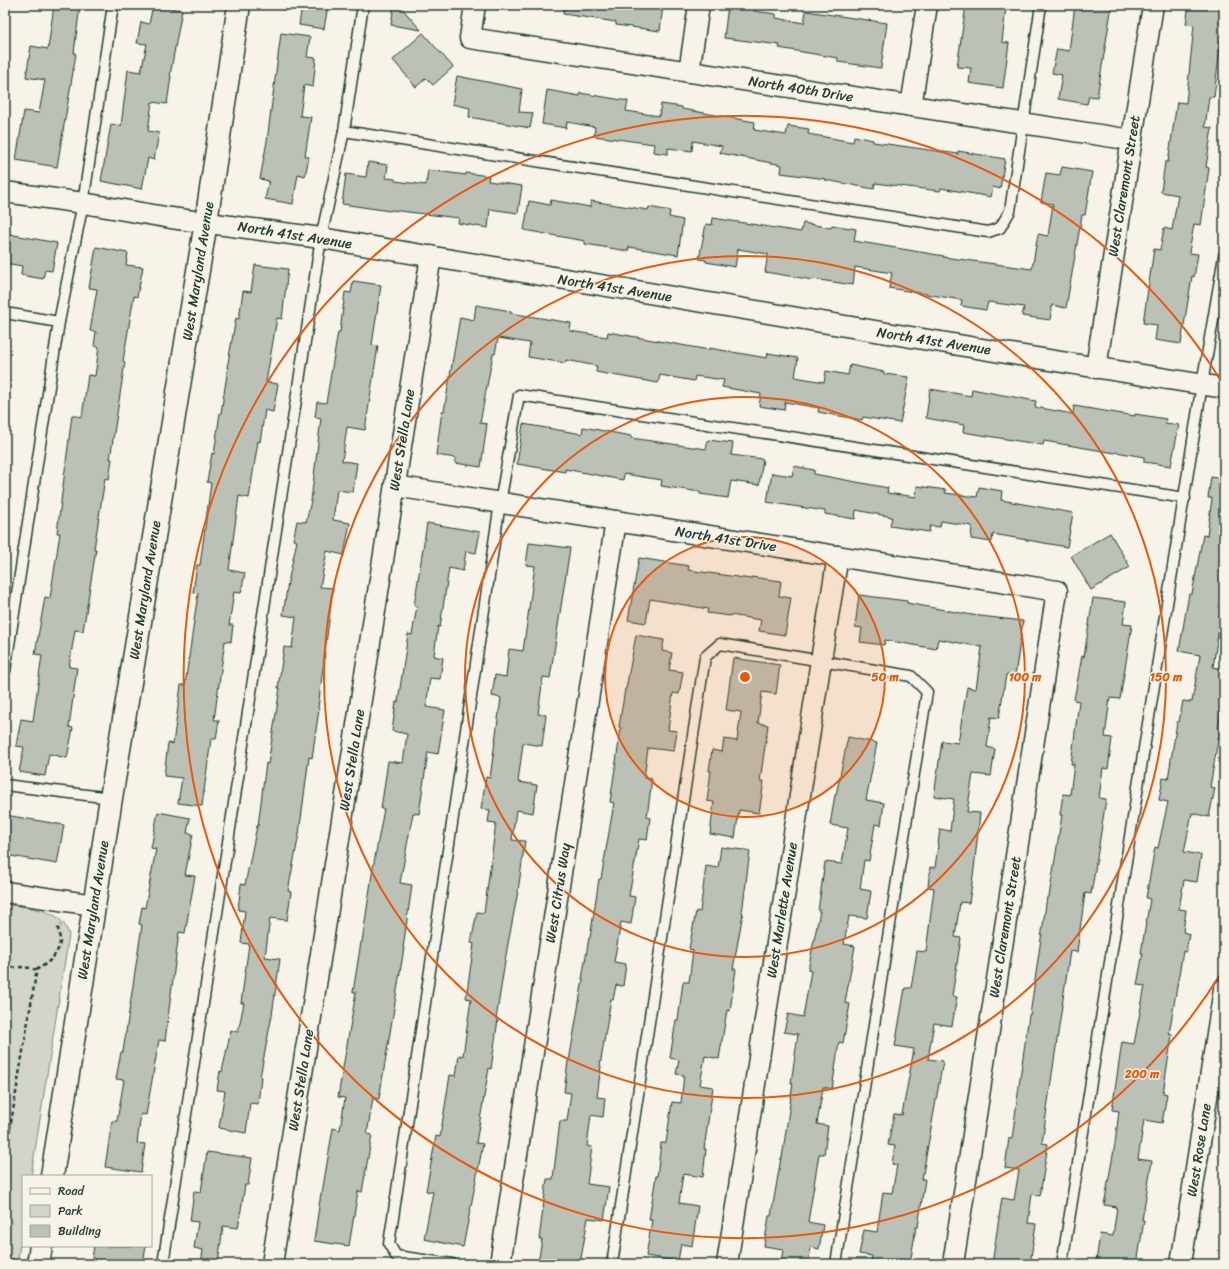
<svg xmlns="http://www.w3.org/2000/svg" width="1229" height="1269" viewBox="0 0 1229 1269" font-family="Sriracha,sans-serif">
<rect width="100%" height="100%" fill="#f7f3e8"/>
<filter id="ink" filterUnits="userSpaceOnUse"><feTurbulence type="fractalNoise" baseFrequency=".025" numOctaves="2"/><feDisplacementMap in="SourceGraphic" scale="8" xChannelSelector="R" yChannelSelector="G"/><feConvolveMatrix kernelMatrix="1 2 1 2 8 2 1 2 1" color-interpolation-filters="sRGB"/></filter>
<g filter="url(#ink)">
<path fill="#d3d5ca" stroke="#79897f" d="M5,904C24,908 51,907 64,924C66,927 68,931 69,935L31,1176H23V1227L17,1264H5Z"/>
<g fill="#bbc1b6" stroke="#1f3d34">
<polygon points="54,5 80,5 74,53 76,54 57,167 16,160 24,111 39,113 45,80 26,77 31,46 48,49"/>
<polygon points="153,5 182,10 170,75 171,76 167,104 152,102 148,131 159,133 154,160 148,158 142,189 101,181 111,124 121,126 128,70 141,72 147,44 137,43 141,22 149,24"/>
<polygon points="302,5 328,5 324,29 299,25"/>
<polygon points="394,5 399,5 421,30 391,25"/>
<polygon points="564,5 663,5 660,31 616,25 616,22 563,14"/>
<polygon points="728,5 755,5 754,11 776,14 776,18 804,23 806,11 887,23 881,68 838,62 838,58 779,48 780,45 724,38"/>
<polygon points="966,5 999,5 998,7 1006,8 1002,42 1009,43 1003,88 969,83 971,68 957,67"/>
<polygon points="1075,5 1112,5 1097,97 1089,96 1087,104 1058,99 1062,75 1052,73 1057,49 1069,51"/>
<polygon points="1189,5 1224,5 1224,39 1221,39 1214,97 1209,97 1205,127 1212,128 1206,167 1209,168 1201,225 1194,224 1189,253 1198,254 1194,277 1192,276 1181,344 1155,340 1157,325 1143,323 1154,249 1160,250 1164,228 1172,230 1178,195 1161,192 1165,162 1168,162 1177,102 1186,103 1194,25 1186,24"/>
<polygon points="281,33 310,37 307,57 316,58 313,87 304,85 300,116 311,117 305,156 309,157 305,176 298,174 293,204 265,199 269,181 260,179 267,141"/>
<polygon points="423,33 453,67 433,85 426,78 416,87 393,60"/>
<polygon points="457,76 522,89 519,112 533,113 530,128 469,117 470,108 452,104"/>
<polygon points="547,90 580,96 580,93 628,101 626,111 659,116 661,104 682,107 682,109 755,122 754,130 786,135 788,126 809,129 808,134 853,142 854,136 873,140 873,142 958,154 958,151 1005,159 1000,189 993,187 991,197 941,188 940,191 875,183 874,189 825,180 826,179 781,173 782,165 720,153 722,146 693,141 692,151 668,148 668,154 653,152 654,144 594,136 595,127 567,122 566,128 542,124"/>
<polygon points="368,162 388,165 386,178 395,179 395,181 426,185 428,170 466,175 466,173 489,176 488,181 522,186 518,213 490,209 488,228 458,223 459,218 391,210 390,211 342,204 346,174 366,177"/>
<polygon points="1062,167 1092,172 1085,215 1082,215 1066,308 1052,305 1050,320 1022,316 1024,307 988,302 986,310 961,306 962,300 889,288 892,273 855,267 853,285 813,279 813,280 765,272 768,254 738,249 735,267 706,262 706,260 699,259 706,224 712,225 713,218 801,232 803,223 831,228 832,225 856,229 854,241 944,256 943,257 1032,269 1038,234 1048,236 1053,204 1041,202 1046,173 1060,175"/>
<polygon points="551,200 590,207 591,201 648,210 649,207 670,211 669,217 683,220 678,255 629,247 628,251 585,244 585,241 524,230 529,201 550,205"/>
<polygon points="9,234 57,243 52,271 45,270 43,279 21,275 22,266 5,263 5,256"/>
<polygon points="96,247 128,253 126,265 143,267 137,297 134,296 123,361 125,362 110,459 112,459 109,479 105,478 94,549 96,549 83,631 75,630 69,667 77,668 69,727 73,728 67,758 49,754 45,776 19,772 24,747 16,746 21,719 33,721 42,655 35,654 45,597 50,598 60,533 57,533 72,415 82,417 88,375 95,376 99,347 94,346 96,332 90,331 97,289 89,288"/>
<polygon points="255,265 288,269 282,319 277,318 266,382 278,384 273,412 265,410 260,442 258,441 249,498 239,496 229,570 245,573 241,593 234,592 229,625 233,625 231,642 225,641 214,720 219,720 216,739 211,739 202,806 178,803 182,778 164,776 168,743 173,744 181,685 185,685 198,593 193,592 197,565 200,565 211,483 207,482 212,453 214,454 220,413 221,413 228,368 227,368 236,318 239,319 243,291 251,292"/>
<polygon points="353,281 381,285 372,345 378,346 365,430 347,427 342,461 357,463 353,492 337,490 333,520 350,523 344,555 327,551 320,587 333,588 318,708 319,709 312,758 309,757 299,834 288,891 291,892 287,920 270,918 265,957 280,959 272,1015 260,1077 261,1077 258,1104 250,1103 246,1133 219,1128 225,1091 217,1090 220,1071 222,1072 231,1030 238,1032 244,1003 241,1003 249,944 241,943 245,911 238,910 241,884 245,885 257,826 258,826 266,763 268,764 280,688 278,688 284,647 292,648 296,617 283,615 288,582 297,541 293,540 297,521 306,522 311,501 321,418 315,417 317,402 326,403 338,332 340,332 345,292 351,293"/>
<polygon points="476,305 511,311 510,313 571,323 570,331 607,337 608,332 709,350 709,348 767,358 768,353 798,358 795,377 824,382 826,371 848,375 850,365 884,372 884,374 909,377 900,423 863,417 862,420 818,412 819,408 785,402 784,410 759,406 761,394 722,387 724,380 695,376 694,381 660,375 658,383 596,372 597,366 566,360 565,363 528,357 530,343 498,338 495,354 493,354 480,423 487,424 481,467 455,463 456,458 436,455 442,411 444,411 460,317 474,320"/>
<polygon points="930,389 971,396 972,389 992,393 1036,401 1035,407 1073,414 1074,406 1135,416 1135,414 1166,419 1165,423 1179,425 1171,466 1144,462 1144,457 1116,452 1115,453 1044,441 1043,445 963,432 964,425 926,418"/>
<polygon points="523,424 582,434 583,427 631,436 631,438 706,449 708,440 733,443 731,455 763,459 759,485 731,481 728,498 700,494 700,492 661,486 662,480 624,474 623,480 565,469 565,472 517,464"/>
<polygon points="794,466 814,470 814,474 888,488 887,493 916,497 917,486 946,490 945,493 977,497 979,487 1002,491 1001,500 1073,513 1067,547 993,534 992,542 971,539 972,526 941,521 940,527 930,526 929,532 890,526 892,517 856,510 855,519 825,514 825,511 767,502 772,473 792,476"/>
<polygon points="1211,477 1224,479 1224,629 1219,628 1213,667 1224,669 1224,692 1218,729 1220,729 1210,787 1215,788 1209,817 1192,813 1184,852 1201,855 1197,882 1184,880 1179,909 1186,910 1183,932 1189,934 1186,952 1183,951 1169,1034 1172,1035 1163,1093 1167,1094 1162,1123 1144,1120 1138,1159 1152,1161 1142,1220 1144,1220 1137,1264 1107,1264 1096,1262 1100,1234 1113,1236 1117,1207 1104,1205 1115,1144 1119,1111 1112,1110 1122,1042 1134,1044 1145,986 1137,985 1143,953 1141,953 1150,899 1146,898 1155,847 1158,848 1168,802 1159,800 1163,778 1168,779 1177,722 1179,722 1183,701 1192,702 1200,655 1179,651 1189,594 1192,594 1203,535 1207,536 1212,498 1208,498"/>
<polygon points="427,523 480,532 476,553 466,551 463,571 449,568 440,627 438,626 434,656 443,658 440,679 430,678 426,707 445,710 438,754 428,752 419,814 413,813 400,883 412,885 403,948 404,948 379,1099 373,1098 367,1134 372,1135 362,1192 358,1191 349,1246 314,1241 321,1193 322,1193 333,1128 340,1130 345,1098 338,1097 356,992 353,992 361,942 362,942 373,868 384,809 381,809 388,761 403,763 407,734 392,731 396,702 398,702 408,634 412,635 417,606 414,606"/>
<polygon points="1110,533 1130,567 1091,590 1071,556"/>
<polygon points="529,543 570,548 550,678 543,677 538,714 546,715 542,746 523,743 518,782 537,785 533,813 516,810 512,840 525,841 518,891 507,949 496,1019 498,1019 491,1069 489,1068 476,1143 483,1144 463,1247 424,1239 433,1192 426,1191 436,1136 440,1137 450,1075 456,1076 459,1055 463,1056 471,999 466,998 474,944 471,943 477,912 484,913 496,823 488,822 490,810 481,809 486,777 490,778 501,698 492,696 495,675 506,677 509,649 523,651 535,566 526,565"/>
<polygon points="639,558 689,566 688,570 751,579 751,577 781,581 779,596 791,598 785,635 759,631 761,620 730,615 730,616 707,613 708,609 650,599 646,623 628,620"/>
<polygon points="859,595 907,601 907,603 972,615 1023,621 1015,676 1006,675 999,718 991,717 987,747 995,749 991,776 973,774 967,812 980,813 974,869 969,903 960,902 955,937 961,938 952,996 957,997 952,1026 934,1023 928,1059 943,1061 922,1179 925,1179 918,1227 916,1227 910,1264 871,1264 872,1256 859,1254 864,1230 877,1232 883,1192 892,1193 897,1165 892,1164 895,1146 888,1145 894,1114 902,1115 914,1049 895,1046 905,988 911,988 917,951 926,952 934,888 928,887 930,867 935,868 940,829 950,831 954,799 934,796 942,741 958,743 967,687 976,689 982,647 938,639 936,649 885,640 884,645 860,642 862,628 855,627"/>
<polygon points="1093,598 1126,602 1123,624 1132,625 1120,699 1110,698 1105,737 1112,738 1108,769 1103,768 1099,798 1106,799 1099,845 1091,894 1085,893 1077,952 1070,951 1042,1143 1048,1144 1040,1196 1032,1194 1028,1223 1036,1224 1030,1264 992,1264 1002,1198 1014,1200 1019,1170 1005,1168 1009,1138 1012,1139 1021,1071 1029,1015 1030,1015 1047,897 1049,897 1062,815 1060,815 1063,794 1070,795 1074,764 1071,764 1079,701 1074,700 1082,656 1084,657"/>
<polygon points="636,635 664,640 662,651 672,653 669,670 683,672 679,694 673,693 668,730 677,731 674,751 648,748 644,778 652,779 647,817 650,818 647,840 639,839 629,896 635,897 631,924 621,922 614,962 626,964 623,986 616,985 613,1000 611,999 600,1066 601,1066 597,1097 605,1098 603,1117 591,1115 587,1146 592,1147 587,1184 609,1187 604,1220 588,1218 580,1264 538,1264 542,1239 539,1239 547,1179 553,1179 560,1121 567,1121 571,1093 564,1092 568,1061 569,1061 583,979 582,979 589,938 590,938 599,879 601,879 614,803 610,802 621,728 619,727 625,689 626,689"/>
<polygon points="733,658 780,665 776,694 762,692 758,723 768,725 760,781 764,781 759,813 739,810 735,838 710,834 714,802 707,801 711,771 709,771 712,750 722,752 724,739 737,741 741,712 726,710"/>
<polygon points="848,737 877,743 866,800 884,803 881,825 875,824 869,861 864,860 860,889 871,891 867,918 849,916 844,944 855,946 845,1003 850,1004 843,1043 839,1042 832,1089 823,1087 817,1124 828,1126 824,1154 819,1154 808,1222 823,1225 819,1249 811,1247 808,1264 781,1264 783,1249 764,1246 769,1216 771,1216 781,1158 782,1158 793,1083 791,1083 798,1034 784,1032 788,1014 803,1017 811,971 808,970 820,911 818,911 825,862 842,864 848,828 830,825 835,795 836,795"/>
<polygon points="158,812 190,818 187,833 193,834 185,875 195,876 185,933 179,932 165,1041 159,1040 146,1115 141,1114 137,1143 145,1144 141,1172 105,1167 112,1121 117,1121 124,1080 116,1079 121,1052 123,1052 142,925 139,924 142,907 145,908 156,849 151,848"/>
<polygon points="5,815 64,825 57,864 5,855"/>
<polygon points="721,847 750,851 742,913 743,913 733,969 736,969 730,1011 727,1010 719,1059 705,1056 700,1085 713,1087 704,1149 706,1149 703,1177 683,1174 679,1203 698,1206 692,1246 681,1244 678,1261 646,1256 652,1220 649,1220 656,1176 657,1177 661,1143 666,1143 672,1102 681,1103 684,1075 676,1074 679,1060 670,1058 676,1020 678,1020 683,982 689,982 693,950 689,949 696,911 700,912 706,866 718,868"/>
<polygon points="207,1152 252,1158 248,1185 245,1185 238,1228 223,1226 218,1264 201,1264 203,1250 194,1248 198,1222 190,1221 194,1191 201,1192"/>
<polygon points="94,1246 146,1246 143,1264 91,1264"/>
</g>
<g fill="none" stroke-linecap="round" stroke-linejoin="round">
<defs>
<g id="service">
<polyline points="344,131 988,232 1000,228 1010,211 1041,5"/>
<polyline points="5,313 59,322"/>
<polyline points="5,671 59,322 83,203 113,5"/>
<polyline points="5,785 111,798"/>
<polyline points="163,1264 321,238 344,131 363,5"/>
<polyline points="452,1264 396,1256 389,1244 500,503 519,395 1185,498"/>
<polyline points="612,1264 705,657 720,644 911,676 927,692 836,1264"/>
<polyline points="1062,1264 1202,384 1224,256"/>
</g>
<g id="minor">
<polyline points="475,5 470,38 1132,140"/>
<polyline points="689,72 699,5"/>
<polyline points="911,106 927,5"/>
<polyline points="5,192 83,203 171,218 321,238 1018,355 1224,388"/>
<polyline points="1096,368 1153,5"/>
<polyline points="395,486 1057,591 953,1264"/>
<polyline points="5,892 94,905"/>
<polyline points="272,1264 431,256"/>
<polyline points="500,1264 616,521"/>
<polyline points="727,1264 821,660 838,556"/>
<polyline points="1181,1264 1224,989"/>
</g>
<g id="tertiary">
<polyline points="52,1176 111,798 206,222 239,5"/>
<polyline points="38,1264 41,1246"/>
</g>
</defs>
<use href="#service" stroke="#1f3d34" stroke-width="13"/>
<use href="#minor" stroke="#1f3d34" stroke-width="23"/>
<use href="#tertiary" stroke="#1f3d34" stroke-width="25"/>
<g stroke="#1f3d34" stroke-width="2.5" stroke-dasharray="4 3" stroke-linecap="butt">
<path d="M5,968C15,967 27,966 36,970V974L5,1158"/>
<path d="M36,970C47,964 58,956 60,942C60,938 59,933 58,929L61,925"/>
<polyline points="5,1122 12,1123"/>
<polyline points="5,1256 15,1261"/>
</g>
<use href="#service" stroke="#f7f3e8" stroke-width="10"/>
<use href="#minor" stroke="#f7f3e8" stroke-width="20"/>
<use href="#tertiary" stroke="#f7f3e8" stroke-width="22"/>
</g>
</g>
<circle cx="745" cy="677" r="140" fill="#e8590c" fill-opacity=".12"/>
<g fill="none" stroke="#e8590c" stroke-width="2">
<circle cx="745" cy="677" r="140"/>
<circle cx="745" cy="677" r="280"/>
<circle cx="745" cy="677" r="421"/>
<path d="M1223 970A561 561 0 1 1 1223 384"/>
</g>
<g text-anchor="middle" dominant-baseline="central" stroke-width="3" stroke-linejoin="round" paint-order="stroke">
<g font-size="14" fill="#1f3d34" stroke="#f7f3e8">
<text transform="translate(801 89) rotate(9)">North 40th Drive</text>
<text transform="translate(1124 186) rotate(-81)">West Claremont Street</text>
<text transform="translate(295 235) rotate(9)">North 41st Avenue</text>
<text transform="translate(198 271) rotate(-81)">West Maryland Avenue</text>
<text transform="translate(615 288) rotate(9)">North 41st Avenue</text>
<text transform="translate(934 341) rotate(9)">North 41st Avenue</text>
<text transform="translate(402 440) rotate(-81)">West Stella Lane</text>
<text transform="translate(726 539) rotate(9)">North 41st Drive</text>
<text transform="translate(145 590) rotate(-81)">West Maryland Avenue</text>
<text transform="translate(352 760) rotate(-81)">West Stella Lane</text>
<text transform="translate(558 893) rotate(-81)">West Citrus Way</text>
<text transform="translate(93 910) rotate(-81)">West Maryland Avenue</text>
<text transform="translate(782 910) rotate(-81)">West Marlette Avenue</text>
<text transform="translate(1005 927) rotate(-81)">West Claremont Street</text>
<text transform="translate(301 1080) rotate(-81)">West Stella Lane</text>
<text transform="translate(1199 1150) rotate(-81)">West Rose Lane</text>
</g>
</g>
<circle cx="745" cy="677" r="6" fill="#e8590c" stroke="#f7f3e8" stroke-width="2"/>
<g font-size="12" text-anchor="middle" font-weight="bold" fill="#e8590c" stroke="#f7f3e8" stroke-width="3" stroke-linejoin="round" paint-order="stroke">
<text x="885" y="681">50 m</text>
<text x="1025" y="681">100 m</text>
<text x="1166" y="681">150 m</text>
<text x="1142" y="1078">200 m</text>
</g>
<rect width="1229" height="1269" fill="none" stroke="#f7f3e8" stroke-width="20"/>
<rect x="10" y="10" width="1209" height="1249" fill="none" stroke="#1f3d34" stroke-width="1.5" filter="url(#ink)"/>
<rect x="22" y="1175" width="130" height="72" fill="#f7f3e8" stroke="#a1aaa0"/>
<rect x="30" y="1188" width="20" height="6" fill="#f7f3e8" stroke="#a1aaa0"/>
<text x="58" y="1195" font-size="12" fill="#1f3d34">Road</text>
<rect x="30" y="1205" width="20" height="12" fill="#d3d5ca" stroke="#a1aaa0"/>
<text x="58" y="1215" font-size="12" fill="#1f3d34">Park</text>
<rect x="30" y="1225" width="20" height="12" fill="#bbc1b6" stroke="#a1aaa0"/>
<text x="58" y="1235" font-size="12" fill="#1f3d34">Building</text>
</svg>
